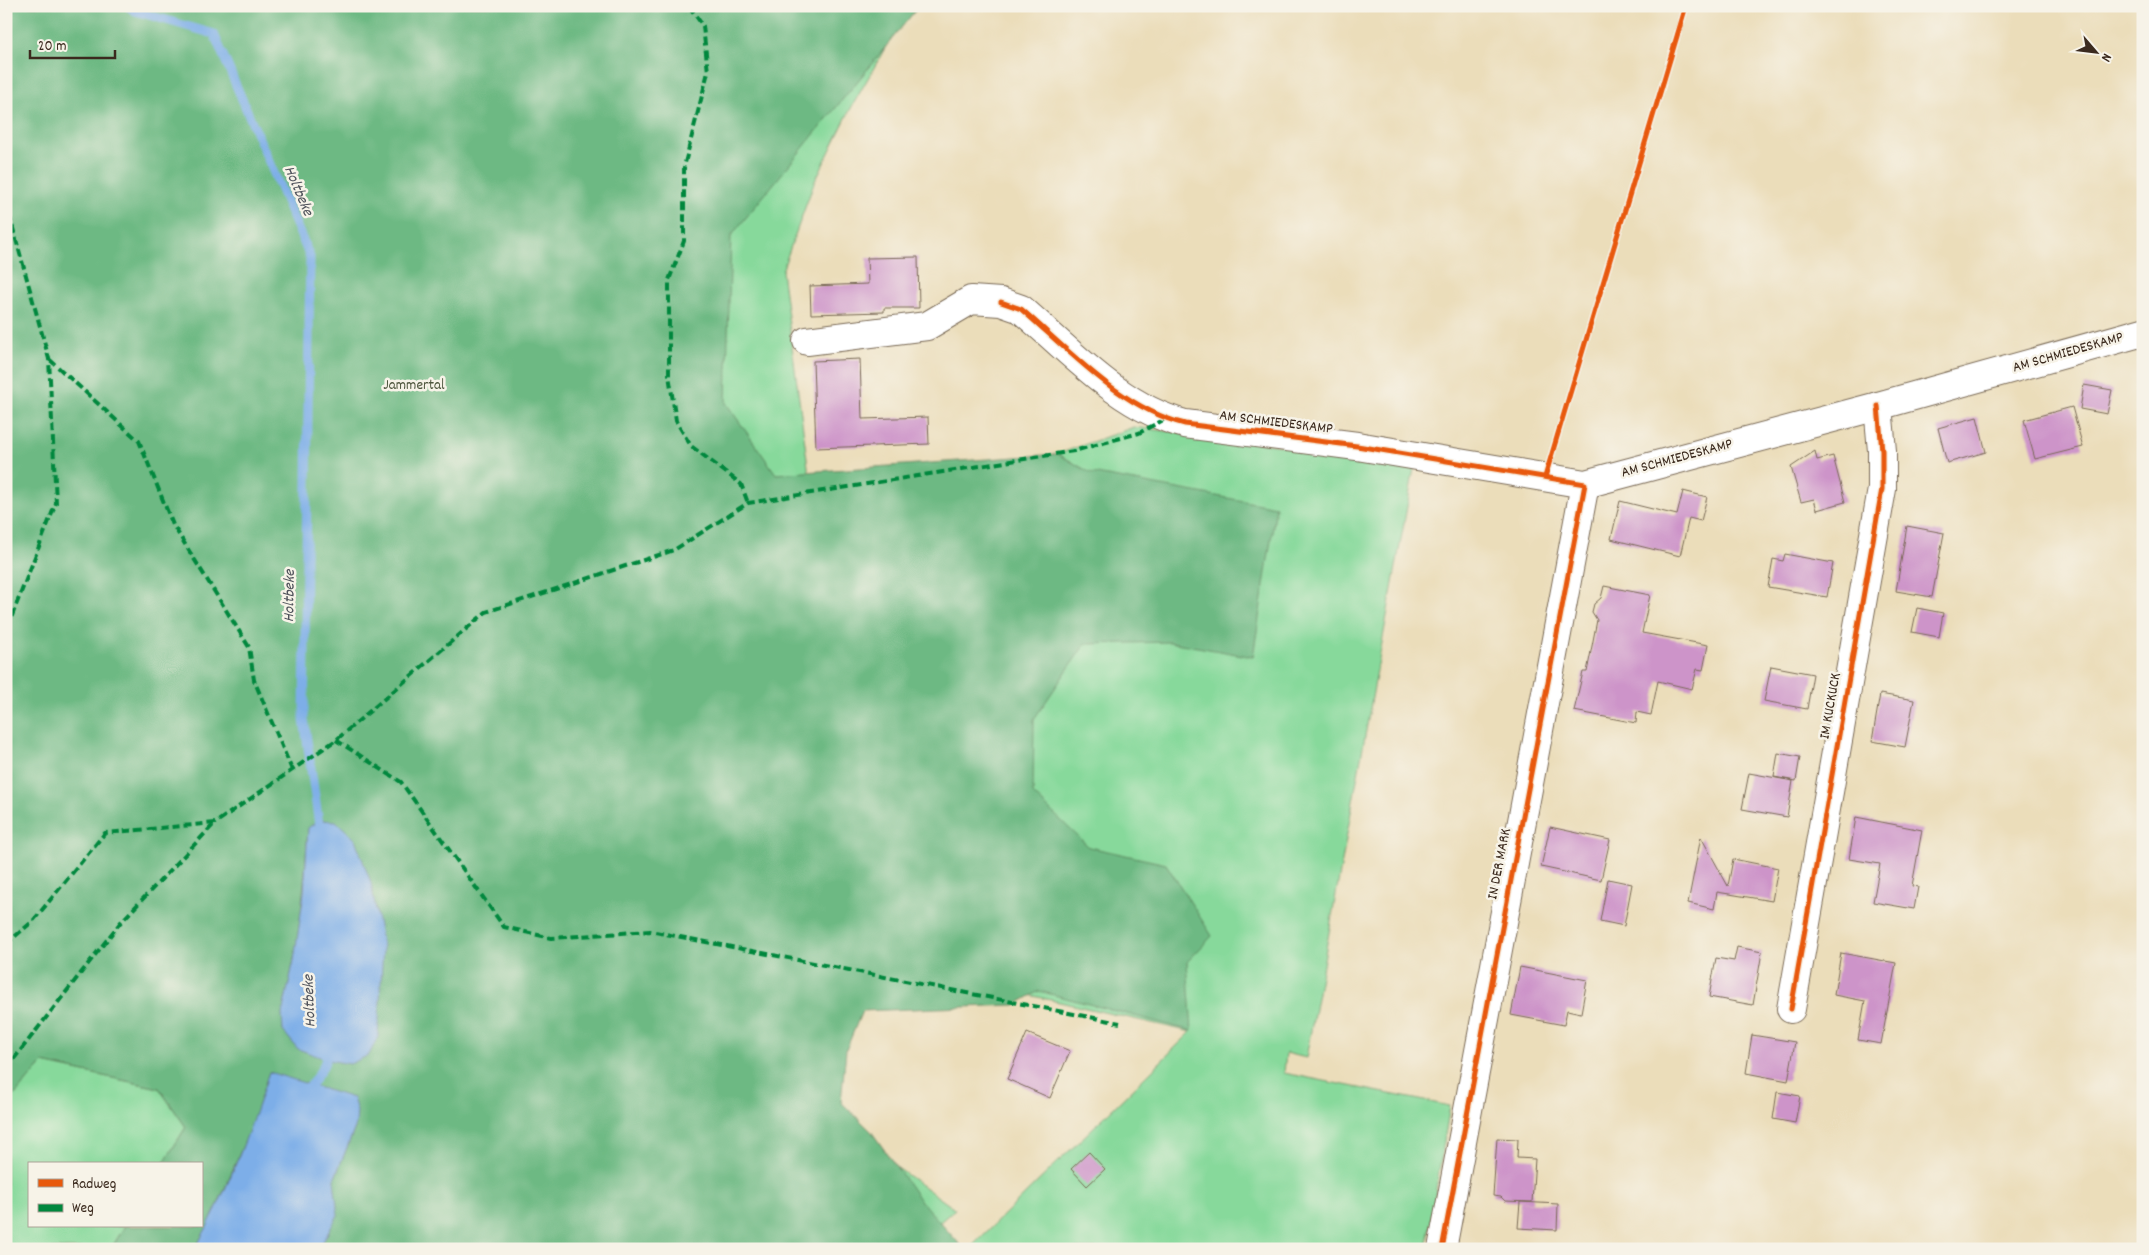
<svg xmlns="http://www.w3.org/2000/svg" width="2149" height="1255" viewBox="0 0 2149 1255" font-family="Dekko,sans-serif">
<rect width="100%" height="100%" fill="#f7f3e8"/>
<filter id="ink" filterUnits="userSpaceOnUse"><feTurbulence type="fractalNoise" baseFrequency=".02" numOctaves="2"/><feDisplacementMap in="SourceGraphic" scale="10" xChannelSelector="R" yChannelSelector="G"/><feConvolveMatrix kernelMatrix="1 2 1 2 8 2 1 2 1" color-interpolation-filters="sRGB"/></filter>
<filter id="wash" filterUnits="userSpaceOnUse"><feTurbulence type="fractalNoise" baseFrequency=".0096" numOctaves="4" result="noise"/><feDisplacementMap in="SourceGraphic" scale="20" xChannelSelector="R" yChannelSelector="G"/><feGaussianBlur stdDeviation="1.12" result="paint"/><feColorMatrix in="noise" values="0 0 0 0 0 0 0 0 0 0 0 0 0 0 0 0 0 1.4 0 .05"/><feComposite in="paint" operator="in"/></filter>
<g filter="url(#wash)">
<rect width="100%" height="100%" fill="#ebddba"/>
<g fill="#87d99b" stroke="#61825c">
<polygon points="6,6 906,11 850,110 814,183 782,271 814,512 1074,463 1058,454 1134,427 1415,463 1306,1058 1286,1053 1284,1073 1450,1106 1426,1249 969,1249 1191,1032 853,955 791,1092 955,1209 909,1249 155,1249 201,1226 206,1157"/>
<polygon points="43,1063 159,1088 186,1127 163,1164 29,1164 29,1226 125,1226 111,1249 6,1249 6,1105"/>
</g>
<path fill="#6db983" stroke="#547250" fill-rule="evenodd" d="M6,6H919L731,236L726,403L776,474L1058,454L1091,473L1276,507L1253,657L1170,642L1085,644L1034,719L1033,794L1089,847L1166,864L1212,936L1187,962L1192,1031L1039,991L1015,1005L862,1011L846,1050L841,1102L871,1131L919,1199L964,1249H319L337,1215L334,1180L356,1125L269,1072L251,1127L212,1218L195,1249H111L125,1226H201V1164H163L186,1127L159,1088L43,1063L6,1105ZM319,820L283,1031C282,1006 290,983 294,959C302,916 305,872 308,829Z"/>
<g fill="#7daee8" stroke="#5c6c83">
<polygon points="319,820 336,821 355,839 371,883 383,948 378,1037 369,1055 350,1064 328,1060 298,1049 283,1031 282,1014 294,960 304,892 308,828"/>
<path d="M269,1072L353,1098L357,1111L356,1125L334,1180L338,1215L319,1249H195C227,1193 249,1133 269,1072Z"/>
</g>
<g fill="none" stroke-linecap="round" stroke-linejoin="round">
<g stroke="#7daee8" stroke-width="9">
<polyline points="128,6 135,11 214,34 310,257 304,719 320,832"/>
<path d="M306,1095C312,1079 328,1067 327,1050"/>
</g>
</g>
<g id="blocks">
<g fill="#cd94c9">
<polygon points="918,257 919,308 884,308 884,312 811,314 810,286 868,284 867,258"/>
<polygon points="860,359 862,419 928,417 929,444 816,448 813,361"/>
<polygon points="2084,385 2112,390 2107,414 2080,409"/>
<polygon points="2072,407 2083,447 2035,459 2024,420"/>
<polygon points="1977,417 1986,452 1947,463 1938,428"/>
<polygon points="1815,451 1817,460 1833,456 1845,502 1817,510 1814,499 1801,502 1791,467"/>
<polygon points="1683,491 1707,497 1701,521 1689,518 1680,556 1611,539 1620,501 1677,515"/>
<polygon points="1907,526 1944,533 1932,597 1896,591"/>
<polygon points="1785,554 1833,563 1827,597 1768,587 1773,559 1783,561"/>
<polygon points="1604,586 1650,595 1642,633 1708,645 1703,670 1697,669 1692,689 1658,681 1651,715 1637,712 1636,723 1574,711 1583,672 1587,672 1597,620 1592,612 1594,604 1601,598"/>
<polygon points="1917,608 1943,613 1939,637 1912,632"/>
<polygon points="1771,666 1813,674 1807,709 1764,701"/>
<polygon points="1880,694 1914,700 1905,747 1872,741"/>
<polygon points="1778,753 1800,757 1796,781 1774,777"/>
<polygon points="1749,773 1793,781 1787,817 1742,809"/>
<polygon points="1856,817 1922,830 1912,886 1918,887 1914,909 1873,902 1880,864 1849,859"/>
<polygon points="1550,827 1610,840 1601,880 1541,867"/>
<polygon points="1701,837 1728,886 1733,859 1778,868 1772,901 1717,892 1714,909 1688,903"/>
<polygon points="1608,879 1632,884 1624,926 1600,921"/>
<polygon points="1737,947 1762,952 1753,1005 1709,997 1716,958 1734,961"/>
<polygon points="1841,953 1896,963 1881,1044 1858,1040 1865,1001 1834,995"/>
<polygon points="1520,967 1587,980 1581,1013 1567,1010 1564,1025 1511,1015"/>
<polygon points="1027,1033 1070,1051 1050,1098 1007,1079"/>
<polygon points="1752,1035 1795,1042 1788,1081 1746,1073"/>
<polygon points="1777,1092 1800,1096 1795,1123 1773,1119"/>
<polygon points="1497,1138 1518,1139 1517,1158 1535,1159 1532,1202 1505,1201 1501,1197 1493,1196"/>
<polygon points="1089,1152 1105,1169 1087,1186 1071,1169"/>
<polygon points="1520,1202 1558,1204 1557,1230 1518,1228"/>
</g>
</g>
</g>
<g filter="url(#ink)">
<use href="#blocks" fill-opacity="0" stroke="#796955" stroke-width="1"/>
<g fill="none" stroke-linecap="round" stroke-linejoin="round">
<defs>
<g id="minor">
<path d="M807,341L927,326L971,300L1001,302L1021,309C1070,351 1121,408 1185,424L1357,446L1585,484L1878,406L2143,332"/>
<polyline points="1791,1009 1882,489 1882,451 1878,406"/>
<polyline points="1442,1249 1585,484"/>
</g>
</defs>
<use href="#minor" stroke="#796955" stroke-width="30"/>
<use href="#minor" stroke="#fff" stroke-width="28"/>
<g stroke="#00873e" stroke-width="4" stroke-dasharray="8 4" stroke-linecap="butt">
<polyline points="689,6 703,26 708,72 684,167 684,241 669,280 669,375 676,421 691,446 741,484 748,503"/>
<polyline points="6,203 49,359 56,503 6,631"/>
<polyline points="49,359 139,441 173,525 249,647 254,680 292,770"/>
<polyline points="336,740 401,782 504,927 551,938 650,931 1120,1023"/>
<polyline points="6,944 33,921 105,833 215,823 336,740 486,612 674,550 748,503 1074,451 1139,433 1165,419"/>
<polyline points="6,1069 120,923 215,823"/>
</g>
<defs>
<g id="cycleway">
<path d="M1001,302L1021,309C1070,351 1121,408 1185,424L1357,446L1585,484L1442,1249"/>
<polyline points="1545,477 1686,6"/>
<polyline points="1791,1009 1882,489 1882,451 1878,406"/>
</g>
</defs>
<use href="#cycleway" stroke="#f7f3e8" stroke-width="8"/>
<use href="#cycleway" stroke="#e8590c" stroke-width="5"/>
</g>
</g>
<g text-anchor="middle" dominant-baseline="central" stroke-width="5" stroke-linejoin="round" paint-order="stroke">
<g font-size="15" fill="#3b2a1e" stroke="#f7f3e8">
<text transform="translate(2068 353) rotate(-16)">AM SCHMIEDESKAMP</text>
<text transform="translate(1276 423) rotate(7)">AM SCHMIEDESKAMP</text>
<text transform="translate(1677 459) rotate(-15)">AM SCHMIEDESKAMP</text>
<text transform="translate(1831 706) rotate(-80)">IM KUCKUCK</text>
<text transform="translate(1500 864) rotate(-79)">IN DER MARK</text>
</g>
<g font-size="15" fill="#4e563d" stroke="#f7f3e8">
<text x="414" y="386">Jammertal</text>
</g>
<g font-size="16" font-style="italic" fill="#4f525b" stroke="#f7f3e8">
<text transform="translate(298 191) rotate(67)">Holtbeke</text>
<text transform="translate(290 596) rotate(-89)">Holtbeke</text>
<text transform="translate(310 1001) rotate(-92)">Holtbeke</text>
</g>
</g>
<rect width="2149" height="1255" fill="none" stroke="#f7f3e8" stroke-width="25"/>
<rect x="28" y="1162" width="175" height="65" fill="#f7f3e8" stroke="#aca397"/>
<rect x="38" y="1179" width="25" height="8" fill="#e8590c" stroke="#aca397"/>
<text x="72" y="1188" font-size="15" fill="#3b2a1e">Radweg</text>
<rect x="38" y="1204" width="25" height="8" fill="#00873e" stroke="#aca397"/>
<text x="72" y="1212" font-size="15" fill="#3b2a1e">Weg</text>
<g transform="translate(2096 52) rotate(118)" stroke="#f7f3e8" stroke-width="4" paint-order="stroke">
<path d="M0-4L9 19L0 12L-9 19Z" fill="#3b2a1e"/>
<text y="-8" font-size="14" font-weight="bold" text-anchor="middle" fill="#3b2a1e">N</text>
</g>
<path d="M30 50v8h85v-8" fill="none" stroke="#3b2a1e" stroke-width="2.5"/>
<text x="38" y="50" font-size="15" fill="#3b2a1e" stroke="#f7f3e8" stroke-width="4" paint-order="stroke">20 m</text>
</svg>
